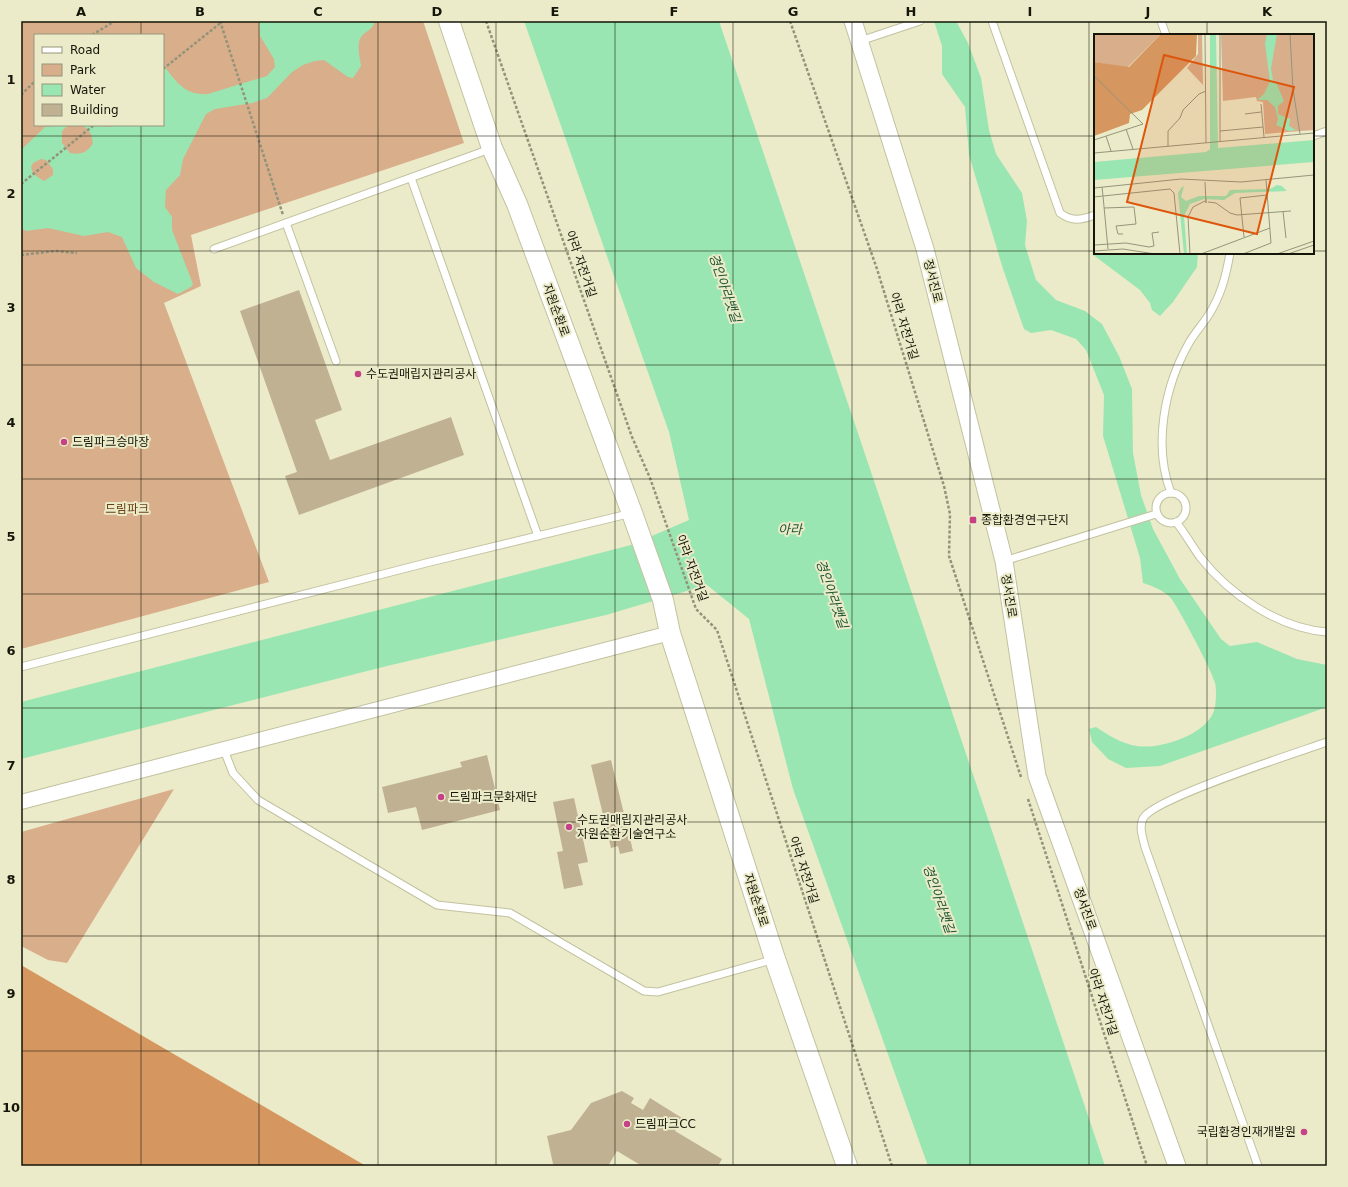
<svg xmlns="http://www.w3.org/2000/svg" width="1348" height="1187" viewBox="0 0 1348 1187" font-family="'DejaVu Sans','Noto Sans KR',sans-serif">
<rect width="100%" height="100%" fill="#ebebc9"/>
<g fill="#d9ae8b" fill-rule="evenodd">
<path d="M21,21H423L464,143L191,235L201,286L164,303L269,582L21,649ZM35,35H163V125H35Z"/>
<polygon points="174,789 67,963 48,960 21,946 21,832"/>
</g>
<polygon fill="#d5965f" points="21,965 366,1166 21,1166"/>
<g fill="#9ae6b2" fill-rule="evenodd">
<path d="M259,21H375C373,30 365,31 361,37C356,45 360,58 361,66L353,78L348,77L324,60L315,61L303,65L292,72L267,98L252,103L215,109L206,114L183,159L180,175L166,190L165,207L172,217V230L193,284L191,287L178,294L154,282L136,268L122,237L108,232L84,236L48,228L26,231L21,228V150L45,127L68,125L62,131V143L70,153C81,155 87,153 93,143L91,134L83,125L111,127L113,125H163V64C175,81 185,96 208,94L267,76L275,67L274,59L260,36ZM41,159L46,160L53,169V175L44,181L33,174L31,167L33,163Z"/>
<polygon points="524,21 719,21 1105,1166 928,1166 793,789 749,619 707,585 606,615 387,666 21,759 21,702 631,545 689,520 669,432"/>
<path d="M934,21H956L968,43L981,78L989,130L996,154L1022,193L1027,221L1025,245L1036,280L1056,300L1085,311L1102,324L1119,356L1132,389L1133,453L1141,495L1153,529L1180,579L1221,639L1230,646L1257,642L1297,659L1327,665V707L1160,766L1126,768L1108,759L1092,742L1089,729L1096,727C1108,735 1122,744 1137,746C1160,750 1210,734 1215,707C1216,700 1217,686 1214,680C1211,669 1176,603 1170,597C1162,590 1153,586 1143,583L1140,558L1103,436L1104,395L1086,350L1076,339L1051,330L1031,333L1024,329L1003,269L969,155L965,107L942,74V46Z"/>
<polygon points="1095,253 1198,253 1197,267 1173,302 1160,316 1152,310 1150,303 1140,290 1092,254"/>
</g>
<g fill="#c1b193">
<polygon points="299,290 342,410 315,420 330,460 451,417 464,455 299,515 285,476 297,472 240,311"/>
<polygon points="487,755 500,810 422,830 416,807 388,813 382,787 462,767 460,762"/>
<polygon points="611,760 633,851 620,854 618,846 611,848 591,765"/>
<polygon points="574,798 588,862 578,864 583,885 564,889 557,852 563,851 553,802"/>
<polygon points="622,1091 634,1098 631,1103 643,1110 650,1098 682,1118 675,1131 722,1159 718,1166 642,1166 617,1151 608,1166 557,1166 553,1164 547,1136 571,1130 591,1103"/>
</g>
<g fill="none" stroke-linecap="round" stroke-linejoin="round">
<defs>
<g id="service">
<path d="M992,21L1060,213C1072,222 1081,220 1095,215"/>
<polyline points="1161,21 1166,35"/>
<polyline points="860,41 920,21"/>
<polyline points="1313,136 1327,131"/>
<polyline points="411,178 538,536"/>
<polyline points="286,223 336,361"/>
<polyline points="214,249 490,149"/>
<circle cx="1171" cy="508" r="15"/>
<path d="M1171,493C1153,446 1164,387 1189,343C1194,334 1202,325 1208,316C1221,296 1226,276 1230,253"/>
<path d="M1176,522C1185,533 1192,546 1200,557C1230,595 1278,628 1327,632"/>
<polyline points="1004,561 1156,514"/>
<polyline points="21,667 426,563 632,513"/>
<polyline points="224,750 233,773 258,800 437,905 510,913 644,991 658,992 775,959"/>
<path d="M1258,1166L1145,847C1143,838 1138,826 1144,817C1158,797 1296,753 1327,742"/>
</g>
<polyline id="minor" points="21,802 670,633"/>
<polyline id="tertiary" points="853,21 925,249 1004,561 1037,776 1177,1166"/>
<polyline id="secondary" points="449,21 492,148 517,204 632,513 663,600 670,633 775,959 847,1166"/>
</defs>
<use href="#service" stroke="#c2c2a1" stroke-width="9"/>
<use href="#minor" stroke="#c2c2a1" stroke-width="16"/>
<use href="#tertiary" stroke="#c2c2a1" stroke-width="19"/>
<use href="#secondary" stroke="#c2c2a1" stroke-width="22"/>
<g stroke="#93937a" stroke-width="2.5" stroke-dasharray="3 2" stroke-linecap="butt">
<polyline points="220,21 283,215"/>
<polyline points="486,21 632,437 650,478 696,609 717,630 892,1166"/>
<polyline points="790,21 877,269 944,486 950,514 949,556 1021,777"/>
<polyline points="92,35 115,21"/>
<polyline points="163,69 223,21"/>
<polyline points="21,95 35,81"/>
<polyline points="21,184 94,125"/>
<polyline points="21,255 55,251 77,253"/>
<polyline points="1028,799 1147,1166"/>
</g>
<use href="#service" stroke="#fff" stroke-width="7"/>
<use href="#minor" stroke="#fff" stroke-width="14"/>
<use href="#tertiary" stroke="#fff" stroke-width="17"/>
<use href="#secondary" stroke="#fff" stroke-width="20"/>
</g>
<path fill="none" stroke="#151509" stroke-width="1" stroke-opacity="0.55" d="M141,21V35M259,21V1166M378,21V1166M496,21V1166M615,21V1166M733,21V1166M852,21V1166M970,21V1166M1089,21V1166M1207,21V35M141,125V1166M21,136H1095M1313,136H1327M21,251H1095M1313,251H1327M1207,253V1166M21,365H1327M21,479H1327M21,594H1327M21,708H1327M21,822H1327M21,936H1327M21,1051H1327"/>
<g fill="#c54287" stroke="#ebebc9" stroke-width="1.5">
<circle cx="358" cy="374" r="4"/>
<circle cx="64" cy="442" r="4"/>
<rect x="969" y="516" width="8" height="8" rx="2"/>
<circle cx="441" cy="797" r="4"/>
<circle cx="569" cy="827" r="4"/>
<circle cx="627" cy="1124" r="4"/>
<circle cx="1304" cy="1132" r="4"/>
</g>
<g text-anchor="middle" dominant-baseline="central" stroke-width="4" stroke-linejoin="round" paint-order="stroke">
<g font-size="12" fill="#151509" stroke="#ebebc9">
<text transform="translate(581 264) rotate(71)">아라 자전거길</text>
<text transform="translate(933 281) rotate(76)">정서진로</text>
<text transform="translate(556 310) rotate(70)">자원순환로</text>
<text transform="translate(904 326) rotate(73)">아라 자전거길</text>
<text transform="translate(692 568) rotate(70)">아라 자전거길</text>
<text transform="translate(1009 596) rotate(81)">정서진로</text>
<text transform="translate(804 870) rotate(72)">아라 자전거길</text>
<text transform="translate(756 900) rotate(72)">자원순환로</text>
<text transform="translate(1085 909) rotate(70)">정서진로</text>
<text transform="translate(1103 1002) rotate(72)">아라 자전거길</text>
</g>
<g font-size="12" fill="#151509" stroke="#ebebc9" text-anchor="start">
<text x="366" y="374">수도권매립지관리공사</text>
<text x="72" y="442">드림파크승마장</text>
<text x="981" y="520">종합환경연구단지</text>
<text x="449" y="797">드림파크문화재단</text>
<text x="577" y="820">수도권매립지관리공사<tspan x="577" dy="14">자원순환기술연구소</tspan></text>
<text x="635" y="1124">드림파크CC</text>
<text x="1296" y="1132" text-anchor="end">국립환경인재개발원</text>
</g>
<g font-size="12" fill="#683d14" stroke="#ebebc9">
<text x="127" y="509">드림파크</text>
</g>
<g font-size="13" font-style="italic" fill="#1d5432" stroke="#ebebc9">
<text transform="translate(725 288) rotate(71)">경인아라뱃길</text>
<text x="790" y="529">아라</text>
<text transform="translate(832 594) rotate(71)">경인아라뱃길</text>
<text transform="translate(939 899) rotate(71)">경인아라뱃길</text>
</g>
</g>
<g transform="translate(1094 34)">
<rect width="220" height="220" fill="#ebebc9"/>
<path d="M0,0H67L33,34L0,28ZM104,0H108L109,51L93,34L104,20ZM127,0H220V96L171,100L169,68L163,67L162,63L129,67Z" fill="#d9ae8b"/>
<path d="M67,0H103L102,22L48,76L36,80L35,89L0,102V28L35,33Z" fill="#d5965f"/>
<path d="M116,0H122L124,114L220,106V128L0,146V128L112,118L116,115ZM173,0H183L177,34L179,47L182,48L190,67L184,72V80L196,85L195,92L202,96L195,97L182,91L184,85L181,73L173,66H163L170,60L176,47L171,10ZM183,151L188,152L193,157L141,159L130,166L110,165L96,170L90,182L93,220H90L84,159L87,154L90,152L87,163L92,167L105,162H132L136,156L176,155Z" fill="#9ae6b2"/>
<path fill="none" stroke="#95957c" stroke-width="1" d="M111,0L112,109M126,0V108M196,0L199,55L206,100M0,42L49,90L0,106M167,70L170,103M151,80L167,78M32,95L39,115M126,97L169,93M12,102L17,117M74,112V97L86,84L89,76L105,60L112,57M0,119L220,99M111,148L112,169V165M0,154L87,145L147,148L220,141M0,163L9,162L8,153M114,168L122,169L136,179L143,181L197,177M10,174L40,173L42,190L22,192L24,200H29M189,177L192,204M150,203L146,164L173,161M0,211L32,209L55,213L60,212L58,199L65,198M14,215L9,162L76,155L80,159L86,220M0,217L29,215L61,220M96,220L94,183L99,173L111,167M107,220L176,194M149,220L177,209L172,146M183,220L220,207M194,220L220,211"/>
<path fill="#dd560c" fill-opacity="0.15" stroke="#dd560c" stroke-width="2" d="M70,21L200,53L163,200L33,168Z"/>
<rect width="220" height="220" fill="none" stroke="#151509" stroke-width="2"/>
</g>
<rect width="1348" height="1187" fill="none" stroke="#ebebc9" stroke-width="44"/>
<rect x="34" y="34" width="130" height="92" fill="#ebebc9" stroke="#95957c"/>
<rect x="42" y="47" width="20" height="6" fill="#ffffff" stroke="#95957c"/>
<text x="70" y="54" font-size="12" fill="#151509">Road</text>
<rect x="42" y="64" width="20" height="12" fill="#d9ae8b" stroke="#95957c"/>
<text x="70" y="74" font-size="12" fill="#151509">Park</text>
<rect x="42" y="84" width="20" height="12" fill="#9ae6b2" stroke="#95957c"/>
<text x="70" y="94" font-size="12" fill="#151509">Water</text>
<rect x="42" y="104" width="20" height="12" fill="#c1b193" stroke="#95957c"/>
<text x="70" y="114" font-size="12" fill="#151509">Building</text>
<rect x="22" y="22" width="1304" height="1143" fill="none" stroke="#151509" stroke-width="1.5"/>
<g font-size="13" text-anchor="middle" font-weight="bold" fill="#151509">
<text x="81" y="16">A</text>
<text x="200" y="16">B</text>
<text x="318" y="16">C</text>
<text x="437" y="16">D</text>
<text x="555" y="16">E</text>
<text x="674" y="16">F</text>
<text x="793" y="16">G</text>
<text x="911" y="16">H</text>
<text x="1030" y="16">I</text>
<text x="1148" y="16">J</text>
<text x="1267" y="16">K</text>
<text x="11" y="84">1</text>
<text x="11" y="198">2</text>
<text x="11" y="312">3</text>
<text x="11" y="427">4</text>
<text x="11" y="541">5</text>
<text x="11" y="655">6</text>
<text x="11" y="770">7</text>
<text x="11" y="884">8</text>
<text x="11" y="998">9</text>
<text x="11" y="1112">10</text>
</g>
</svg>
